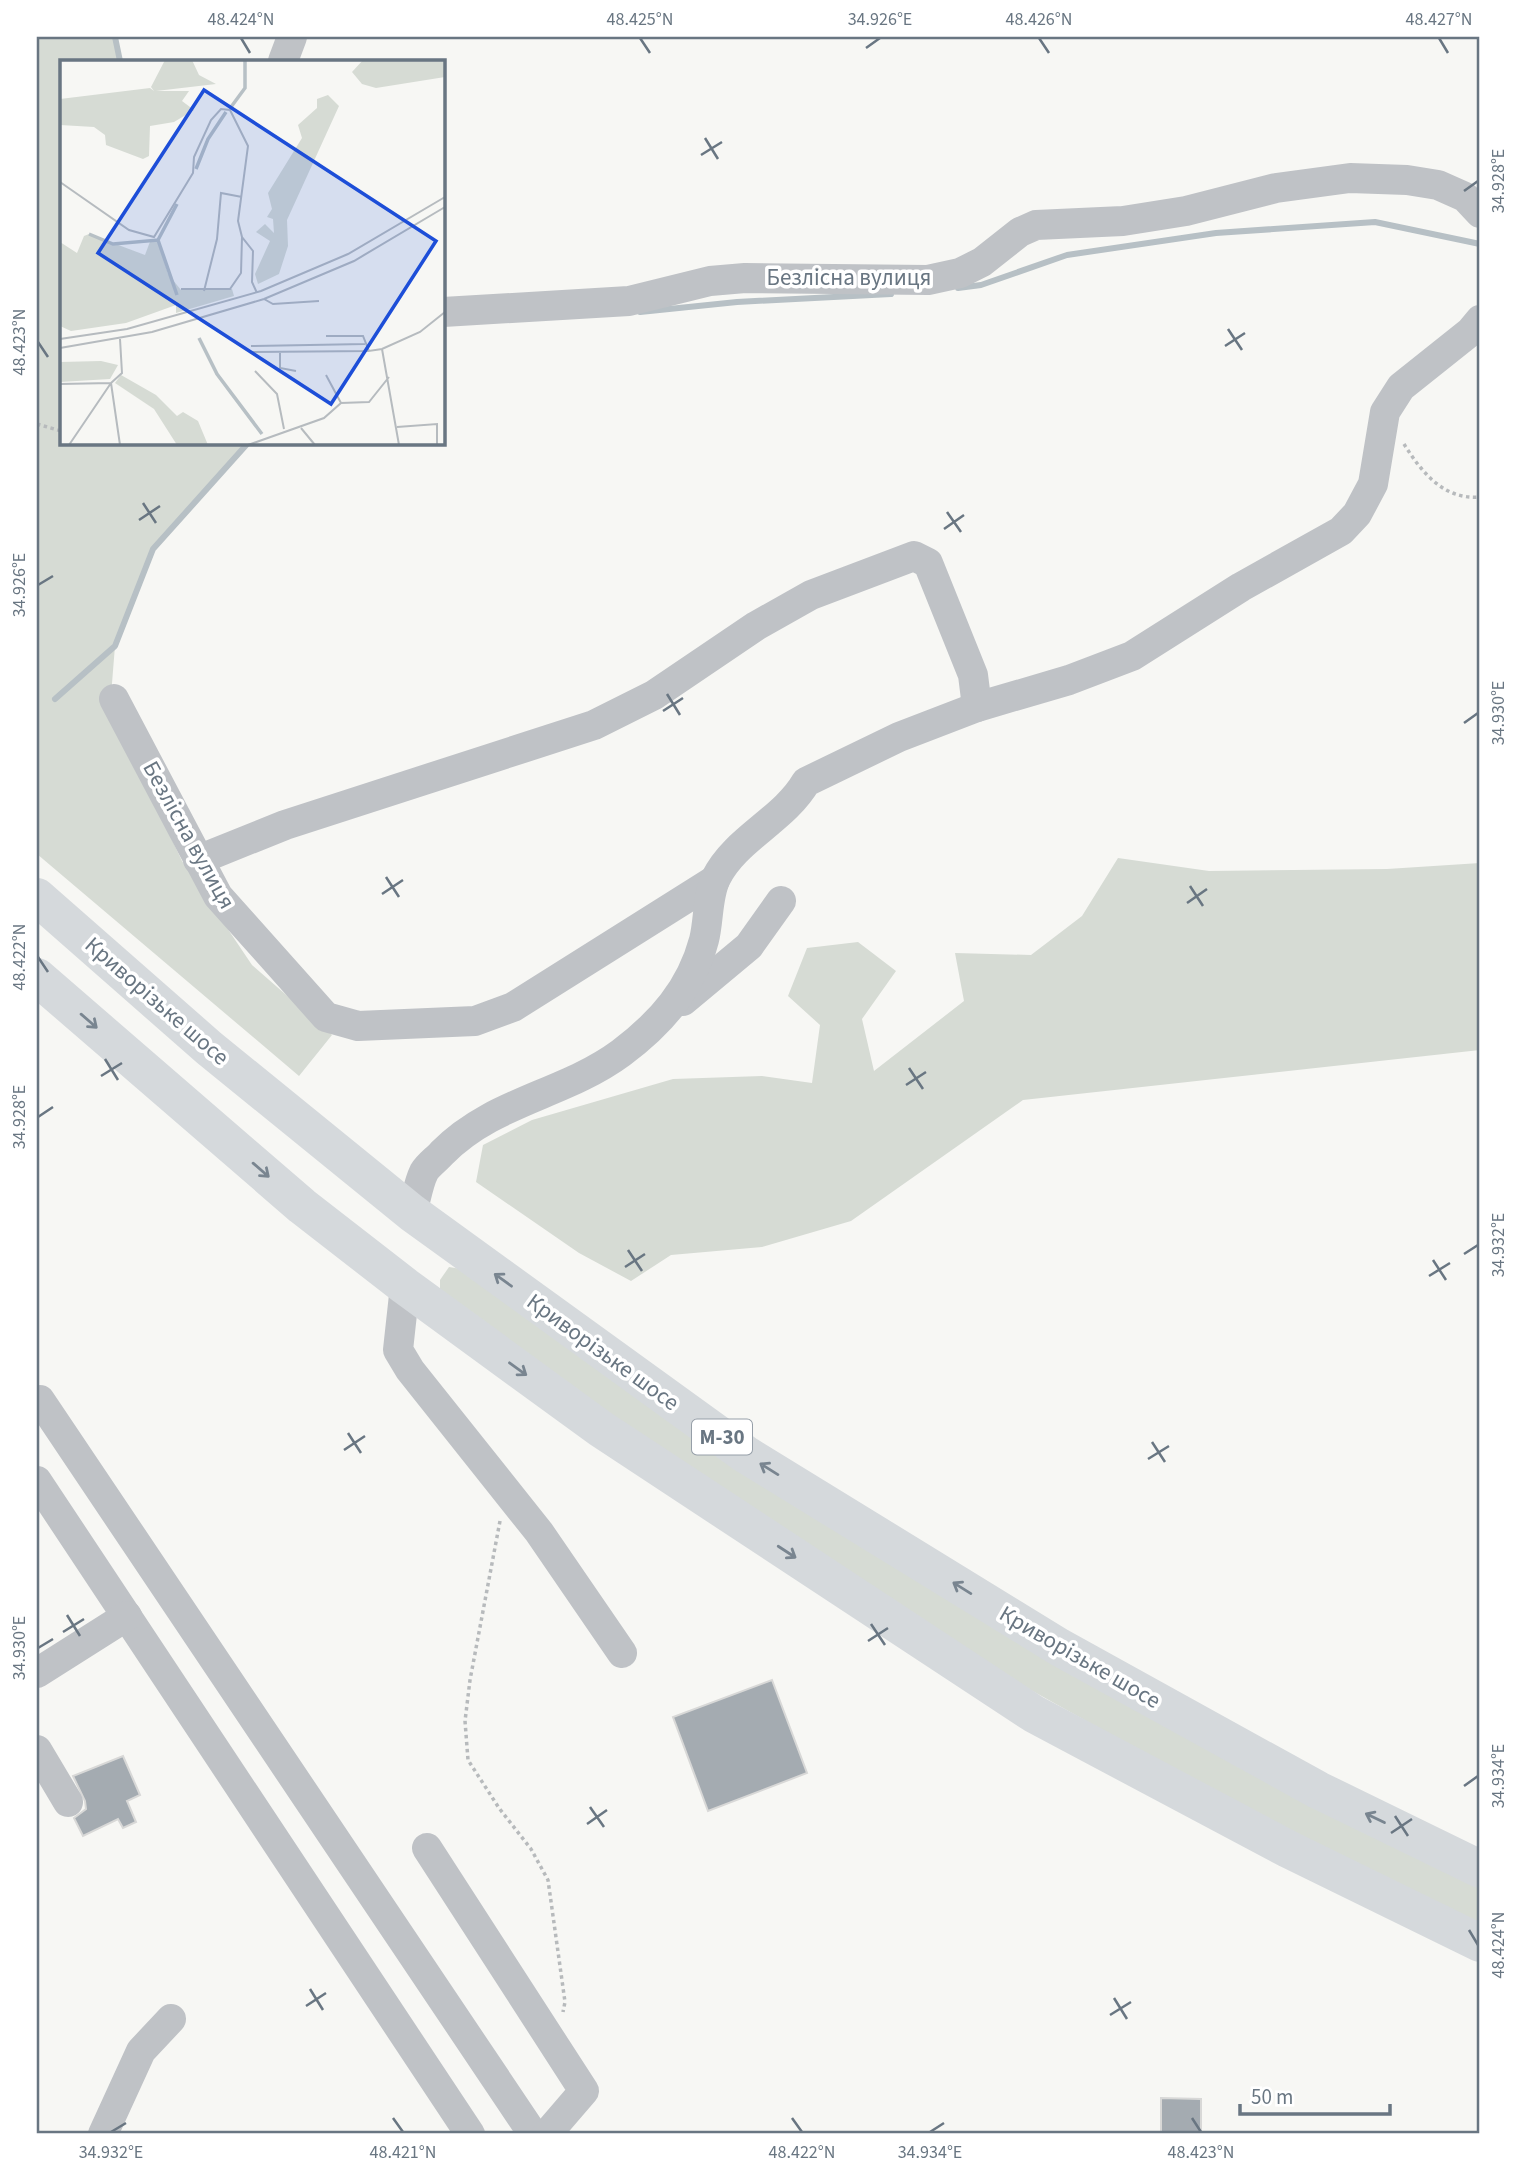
<svg xmlns="http://www.w3.org/2000/svg" width="1517" height="2171" viewBox="0 0 1517 2171" font-family="'Source Sans 3',sans-serif">
<rect width="100%" height="100%" fill="#f7f7f4"/>
<g fill="#d6dbd4">
<polygon points="37,37 115,37 118,61 61,61 61,443 248,443 153,549 115,646 110,708 182,861 252,965 332,1035 299,1076 37,854"/>
<polygon points="1118,858 1209,871 1387,869 1480,863 1480,1050 1023,1100 851,1221 762,1247 671,1255 631,1281 579,1253 476,1182 483,1145 532,1120 673,1079 762,1076 812,1083 820,1025 788,996 807,948 858,942 896,971 862,1019 874,1071 964,1001 955,953 1031,955 1082,916"/>
<polygon points="449,1267 461,1269 1480,1883 1480,1927 1285,1832 1013,1680 600,1417 440,1292 440,1280"/>
</g>
<g fill="none" stroke-linecap="round" stroke-linejoin="round">
<g stroke="#b7c0c5" stroke-width="6">
<polyline points="115,37 120,61"/>
<polyline points="958,288 981,285 1067,255 1216,233 1375,222 1480,244"/>
<polyline points="640,312 737,302 891,294"/>
<polyline points="55,699 115,646 153,549 248,443"/>
</g>
</g>
<g fill="#a4abb1" stroke="#d8d8d7" stroke-width="2">
<polygon points="772,1680 807,1773 708,1811 673,1717"/>
<polygon points="123,1756 140,1795 127,1801 136,1822 123,1828 118,1819 83,1836 74,1818 86,1809 85,1801 73,1776"/>
<polygon points="1161,2098 1201,2099 1201,2134 1161,2134"/>
</g>
<g fill="none" stroke-linecap="round" stroke-linejoin="round">
<g stroke="#b7babc" stroke-width="3.5" stroke-dasharray="3.5 3.5" stroke-linecap="butt">
<polyline points="37,424 61,431"/>
<path d="M1404,444C1422,473 1444,500 1480,497"/>
<polyline points="500,1521 470,1680 465,1721 468,1760 499,1808 531,1849 548,1880 565,2002 563,2012"/>
</g>
<g stroke="#bfc2c6" stroke-width="30">
<polyline points="283,61 292,37"/>
<polyline points="443,312 629,301 710,281 745,278 928,280 960,273 982,262 1020,232 1036,225 1123,221 1186,211 1276,188 1350,178 1407,180 1438,185 1465,197 1480,213"/>
<polyline points="114,699 218,896 326,1017 358,1026 475,1021 513,1007 715,880"/>
<polyline points="198,860 285,825 594,725 654,695 756,626 811,595 914,556 928,563 973,675 977,707"/>
<polyline points="683,1001 749,946 781,901"/>
<path d="M412,1213C416,1200 418,1184 424,1172C428,1165 437,1159 442,1153C493,1101 564,1095 621,1053C661,1023 691,989 704,940C709,921 707,896 716,878C735,839 784,820 806,782L899,737L977,707L1069,680L1132,656L1241,587L1341,531L1357,514L1373,484L1385,412L1401,387L1470,332L1480,320"/>
<polyline points="405,1286 398,1350 410,1370 539,1532 622,1653"/>
<polyline points="40,1400 533,2134"/>
<polyline points="37,1481 470,2134"/>
<polyline points="37,1673 127,1616"/>
<polyline points="37,1750 68,1802"/>
<polyline points="427,1848 584,2091 547,2134"/>
<polyline points="103,2134 141,2051 171,2019"/>
</g>
<g stroke="#d5d9dc" stroke-width="38">
<polyline points="37,897 209,1048 412,1213 745,1454 1059,1647 1318,1790 1480,1869"/>
<polyline points="37,977 302,1206 405,1286 601,1429 1034,1714 1288,1849 1480,1943"/>
</g>
</g>
<defs><path id="oneway-shaft" d="M-6 0H5M1.5-3L5.5 0L1.5 3" fill="none" stroke-width="1.6" stroke-linecap="round" stroke-linejoin="round" transform="scale(1.75)"/></defs>
<g stroke="#798590">
<use href="#oneway-shaft" transform="translate(89 1021) rotate(41)"/>
<use href="#oneway-shaft" transform="translate(261 1170) rotate(41)"/>
<use href="#oneway-shaft" transform="translate(503 1280) rotate(-144)"/>
<use href="#oneway-shaft" transform="translate(518 1369) rotate(36)"/>
<use href="#oneway-shaft" transform="translate(769 1469) rotate(-148)"/>
<use href="#oneway-shaft" transform="translate(787 1552) rotate(33)"/>
<use href="#oneway-shaft" transform="translate(962 1588) rotate(-148)"/>
<use href="#oneway-shaft" transform="translate(1375 1818) rotate(-154)"/>
</g>
<path fill="none" stroke="#697682" stroke-width="2.5" d="M241,38L250,53M640,38L650,53M1039,38L1049,53M1439,38L1448,53M866,48L880,38M705,138L718,159M701,155L722,142M1464,191L1478,181M1228,329L1242,350M38,342L48,357M1225,346L1245,333M143,503L156,523M947,512L961,532M139,520L160,506M944,529L964,515M38,585L53,576M667,694L680,715M663,711L683,698M1464,723L1478,713M386,877L399,897M1190,886L1203,906M382,894L403,880M1187,903L1207,889M38,957L48,972M105,1059L118,1080M909,1068L923,1089M101,1076L122,1063M906,1085L926,1072M38,1117L53,1107M628,1250L642,1271M1464,1254L1478,1245M1433,1260L1446,1280M625,1267L645,1254M1429,1276L1450,1263M348,1433L361,1453M1152,1442L1165,1462M344,1450L365,1436M1148,1459L1169,1446M67,1615L80,1636M871,1624L885,1645M63,1632L84,1619M868,1641L888,1628M38,1648L53,1639M1464,1786L1478,1776M590,1807L604,1827M1395,1816L1408,1836M587,1824L607,1810M1391,1833L1412,1819M1469,1930L1478,1945M310,1989L323,2010M1114,1998L1127,2019M306,2006L326,1993M1110,2015L1131,2002M393,2118L403,2132M792,2118L802,2132M1192,2118L1201,2132M111,2132L126,2123M930,2132L944,2123"/>
<g text-anchor="middle" dominant-baseline="central" stroke-width="7" stroke-linejoin="round" paint-order="stroke">
<rect fill="#fff" stroke="#969fa8" stroke-width="2" x="692" y="1419.5" width="60" height="35" rx="5"/>
<g font-size="21" font-weight="bold" fill="#697682">
<text x="722" y="1437">М-30</text>
</g>
<g font-size="23" fill="#697682" stroke="#fff">
<text x="849" y="277">Безлісна вулиця</text>
<text transform="translate(189 835) rotate(61)">Безлісна вулиця</text>
<text transform="translate(157 1001) rotate(41)">Криворізьке шосе</text>
<text transform="translate(603 1352) rotate(36)">Криворізьке шосе</text>
<text transform="translate(1080 1657) rotate(30)">Криворізьке шосе</text>
</g>
</g>
<g transform="translate(60 60)">
<rect width="385" height="385" fill="#f7f7f4"/>
<path d="M105,0H132L139,15L156,24L96,31H129L122,41L134,50L114,62L90,66L89,96L83,99L46,85L45,75L34,67L0,65V39L90,28L94,31L91,27ZM303,0H385V17L316,28L302,24L292,12ZM268,35L279,46L227,160L228,186L219,214L198,224L195,214L210,181L196,172L205,164L214,173L213,159L207,157L212,149L208,133L242,78L238,65L257,48V39ZM29,174L85,195L91,179L98,180L108,214L121,230L172,229L174,236L116,253V245L66,263L11,271L0,266V182L17,193L24,176ZM41,301L58,305L50,319L0,322V302ZM61,315L96,335L117,356L123,352L138,361L148,385H117L94,349L55,323Z" fill="#d6dbd4"/>
<path fill="none" stroke="#b7c0c5" stroke-width="3.5" d="M171,47L185,28V0M136,109L148,79L166,52M29,174L53,184L98,180L117,235M98,180L117,144M139,278L157,314L202,374"/>
<path fill="none" stroke="#b6bbbf" stroke-width="2" d="M0,122L69,170L94,177L133,113L134,97L151,60L161,49L170,50L188,86L178,161L182,177L193,191L192,222L197,233M121,229H170L181,213L182,177M144,231L157,179L161,133L182,137M204,239L213,244L259,241M266,276H303L309,291L322,289L360,272L385,252M0,279L67,269L201,231L288,194L385,137M191,286L305,284M0,288L92,272L204,239L294,201L385,147M322,289L339,385M191,292L309,291M220,292V308L236,311M195,311L217,334L224,369M266,315L281,343M51,323L60,385M0,324L51,323L62,313L60,279M337,367L377,364V385M241,368L255,385M9,385L51,323M188,385L264,358L281,343L309,342L329,317"/>
<path fill="#1d4ed8" fill-opacity="0.15" stroke="#1d4ed8" stroke-width="3.5" d="M144,30L376,181L271,344L38,193Z"/>
<rect width="385" height="385" fill="none" stroke="#697682" stroke-width="3.5"/>
</g>
<rect width="1517" height="2171" fill="none" stroke="#ffffff" stroke-width="77"/>
<path d="M1240 2104v10h150v-10" fill="none" stroke="#697682" stroke-width="3.5"/>
<text x="1251" y="2104" font-size="21" fill="#697682" stroke="#ffffff" stroke-width="5" paint-order="stroke">50 m</text>
<rect x="38" y="38" width="1440" height="2094" fill="none" stroke="#697682" stroke-width="2.5"/>
<g font-size="18" text-anchor="middle" fill="#697682">
<text x="241" y="25">48.424°N</text>
<text x="640" y="25">48.425°N</text>
<text x="880" y="25">34.926°E</text>
<text x="1039" y="25">48.426°N</text>
<text x="1439" y="25">48.427°N</text>
<text transform="translate(1498 181) rotate(-90)" y="6">34.928°E</text>
<text transform="translate(19 342) rotate(-90)" y="6">48.423°N</text>
<text transform="translate(19 585) rotate(-90)" y="6">34.926°E</text>
<text transform="translate(1498 713) rotate(-90)" y="6">34.930°E</text>
<text transform="translate(19 957) rotate(-90)" y="6">48.422°N</text>
<text transform="translate(19 1117) rotate(-90)" y="6">34.928°E</text>
<text transform="translate(1498 1245) rotate(-90)" y="6">34.932°E</text>
<text transform="translate(19 1648) rotate(-90)" y="6">34.930°E</text>
<text transform="translate(1498 1776) rotate(-90)" y="6">34.934°E</text>
<text transform="translate(1498 1945) rotate(-90)" y="6">48.424°N</text>
<text x="111" y="2158">34.932°E</text>
<text x="403" y="2158">48.421°N</text>
<text x="802" y="2158">48.422°N</text>
<text x="930" y="2158">34.934°E</text>
<text x="1201" y="2158">48.423°N</text>
</g>
</svg>
